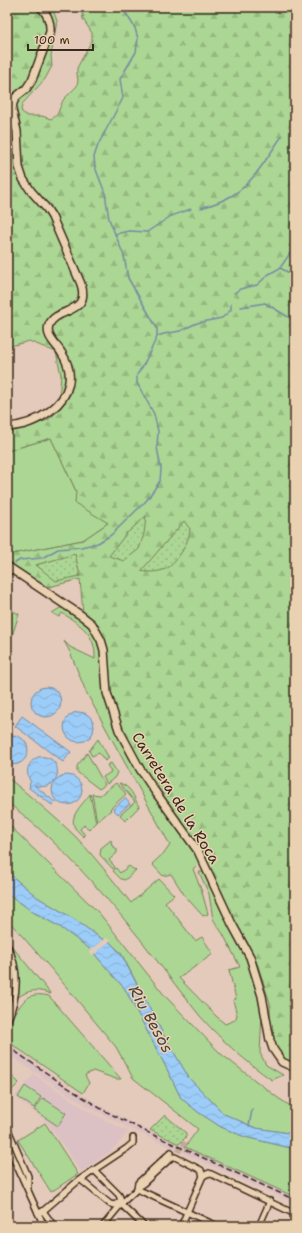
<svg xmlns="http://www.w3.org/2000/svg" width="302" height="1233" viewBox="0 0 302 1233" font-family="'Shantell Sans',sans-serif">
<defs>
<pattern id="forest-firs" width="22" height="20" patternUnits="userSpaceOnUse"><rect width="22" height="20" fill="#acd694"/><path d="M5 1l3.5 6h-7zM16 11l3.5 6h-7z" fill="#95b87f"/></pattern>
<pattern id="garden-dots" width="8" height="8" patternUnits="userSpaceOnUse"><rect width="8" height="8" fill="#acd694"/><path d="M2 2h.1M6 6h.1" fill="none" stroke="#95b87f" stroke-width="1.8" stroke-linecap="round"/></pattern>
<pattern id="water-waves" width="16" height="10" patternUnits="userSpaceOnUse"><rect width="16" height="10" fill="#9cccf8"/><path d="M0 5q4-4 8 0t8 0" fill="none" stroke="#87afd4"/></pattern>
</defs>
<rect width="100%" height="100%" fill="#e4caba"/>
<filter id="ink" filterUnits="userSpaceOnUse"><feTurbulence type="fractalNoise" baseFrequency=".025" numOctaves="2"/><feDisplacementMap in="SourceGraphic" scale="8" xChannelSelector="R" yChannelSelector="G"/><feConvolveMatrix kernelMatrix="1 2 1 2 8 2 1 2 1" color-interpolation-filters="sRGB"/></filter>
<g filter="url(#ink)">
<g fill="#dcc1c4">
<polygon points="7,1043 68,1086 104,1108 146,1130 295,1197 295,1204 137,1132 91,1109 7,1054"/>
<polygon points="34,1074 88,1111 129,1132 110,1152 81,1172 47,1122 15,1097"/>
</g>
<g fill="#acd694" stroke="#748059">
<polygon points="51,438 76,491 108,523 83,540 7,555 7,451"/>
<polygon points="7,608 19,614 11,639 7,644"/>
<path d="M60,608H65L88,625L96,637L100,650L103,687L110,715L121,742L135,766L199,858V863L193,869L202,892L208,914L203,916L185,896L171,874L163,876L152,864L166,851L170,845L86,692L70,652L64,641L70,647L95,659C96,634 81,625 62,613L59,617L52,613Z"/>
<polygon points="98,739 109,758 105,761 99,753 92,756 89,751"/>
<polygon points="87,753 105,785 99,789 77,772 77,766"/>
<polygon points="111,763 117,772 115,777 107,784 103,777 111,772 107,765"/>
<path d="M7,777C30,796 53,815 75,836C95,857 113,880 131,903L159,879L174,895L165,902L195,941L202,937L213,954L179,978L216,1016L225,1024L235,1020L237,1015L233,1000L236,999L229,970L240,967L223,934L213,919L209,894L199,872H204L208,877L248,958L261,1002L262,1014L260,1053L266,1065L283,1075L272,1080C246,1062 221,1040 200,1016C172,982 147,946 119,913C85,873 49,834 7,802Z"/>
<polygon points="116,783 126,794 110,809 111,810 97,822 92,794 100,795"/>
<path d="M119,783C131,786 134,797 139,807L125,821L120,815L135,802Z"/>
<path d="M90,794L96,822L89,829L84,825L80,829L85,835L84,837C81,834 77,831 75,828C68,816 84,803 90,794Z"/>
<polygon points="7,823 99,913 165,996 221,1054 278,1098 295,1109 295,1134 256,1128 224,1114 189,1078 163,1034 121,953 110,942 102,939 74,919 37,897 7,872"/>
<polygon points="111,840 112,846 117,849 117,853 109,860 115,867 113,869 100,855 101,848"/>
<polygon points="129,866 133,869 136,870 125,880 121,879 113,871 116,868 120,873"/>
<polygon points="7,893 33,912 60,927 90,949 125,989 166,1067 181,1098 198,1112 221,1127 245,1137 295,1149 295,1197 185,1147 198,1129 133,1078 116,1047 53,971 7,919"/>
<path d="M10,944L51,994C38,989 29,989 17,998L19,982L18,970Z"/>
<path d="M7,954C12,976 12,986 8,1009L16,1012C25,997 31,992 49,996L121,1079H116L93,1071L85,1075L89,1083L83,1093L7,1041Z"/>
<polygon points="7,1071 19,1083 7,1095"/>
<polygon points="25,1086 41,1097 34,1108 18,1097"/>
<polygon points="43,1098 66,1113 58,1126 34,1110"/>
<polygon points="45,1123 78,1174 51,1192 18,1140"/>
</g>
<path fill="url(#forest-firs)" stroke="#748059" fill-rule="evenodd" d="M7,7H52L57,21L51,56L52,66L45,79L23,103L21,109L22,112L27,116H42L51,119L57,115L63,100L77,86L78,80L77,74V68L92,40V33L83,19L81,7H295V1066L271,1052L270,1003L258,966L247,942L236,924L201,847L175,813L138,759L121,728L112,701L108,679V654L83,613L80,579L49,587L43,586L7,561V555L83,540L108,523L75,503L76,491L51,438L7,451V431H12L48,420L58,411L61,375L56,352L29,341L7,347ZM75,555L80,575L36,565Z"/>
<g fill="url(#garden-dots)" stroke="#748059">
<polygon points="146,516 144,534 139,549 124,561 109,556 126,534"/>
<path d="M184,521L190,529C190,540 178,561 169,567C162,572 149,573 141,571Z"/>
<polygon points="75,554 80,576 56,581 36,565"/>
<polygon points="165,1115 186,1133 186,1137 179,1144 150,1130"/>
</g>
<g fill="url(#water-waves)" stroke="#758ba1">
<circle cx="46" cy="702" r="15"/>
<circle cx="79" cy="727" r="15"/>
<polygon points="22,716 71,752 63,762 15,726"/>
<path d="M14,735C37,740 29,770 7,764V736Z"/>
<path d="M38,757C66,753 63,795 34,785L55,802L52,805L29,788L30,785L29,784L31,782C24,772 28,762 38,757Z"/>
<circle cx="67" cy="790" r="15"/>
<polygon points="125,798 130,804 118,814 113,809"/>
<polygon points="7,872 37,897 74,919 102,939 110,942 121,954 163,1034 189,1078 224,1114 256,1128 295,1134 295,1149 245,1137 221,1127 198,1112 181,1098 166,1067 125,989 90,949 60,927 33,912 7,893"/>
</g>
<polygon fill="#e4caba" points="106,938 111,940 93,955 89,952"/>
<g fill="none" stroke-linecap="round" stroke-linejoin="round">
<g stroke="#758ba1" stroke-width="1.5">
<path d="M201,208C212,205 223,201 233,195C254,182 268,156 282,136"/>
<polyline points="115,234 129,231 147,232 171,216 191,209"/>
<polyline points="280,268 295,276"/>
<polyline points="234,293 240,289 257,285 269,274 280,268 295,246"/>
<polyline points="241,307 265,303 295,321"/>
<polyline points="157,336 164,334 180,331 197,323 222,318 231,310 231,304"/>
<polyline points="15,563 20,560 42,558 58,549 81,547 98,543 111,535 146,501 160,481 161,469 157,447 158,431 154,414 137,383 137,375 144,364 157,337 157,328 128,278 124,256 109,219 105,193 95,167 94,157 98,145 123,98 120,79 136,52 138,39 135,28 122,7"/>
<polyline points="249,1126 252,1110"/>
</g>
<polyline stroke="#c2aa9b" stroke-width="5" stroke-dasharray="5 2.5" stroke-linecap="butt" points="178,1152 186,1141"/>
<defs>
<g id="street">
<path d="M7,945C20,970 18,997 7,1022"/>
<polyline points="7,1127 28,1176 28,1187"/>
<polyline points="7,1144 44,1226"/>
<polygon points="94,1170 119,1195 121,1200 115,1205 110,1204 81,1180"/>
<polyline points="203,1176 209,1173 295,1214"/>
<polyline points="137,1188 138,1183 171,1152"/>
<polyline points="137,1189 217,1226"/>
<polyline points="121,1204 144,1226"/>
<polyline points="43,1211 54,1226"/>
<polyline points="38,1213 43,1211 79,1180 127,1148 133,1143 133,1138"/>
<polyline points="103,1226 123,1202 172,1157 175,1157 201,1170 203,1176"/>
<polyline points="181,1226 203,1176"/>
<polyline points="259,1226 270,1201"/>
</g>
<g id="secondary">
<path d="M7,427C23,426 37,421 50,411C70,396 76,374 61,352C56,344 45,336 49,325C56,307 91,315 81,284L52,217L47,209L31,191L23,179L19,167L17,131L12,110L13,103L16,97L26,89L32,80L50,32C51,22 48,15 41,7"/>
<polyline points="7,566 82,616 92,624 101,640 104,650 107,693 119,730 140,769 154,790 198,851 232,924 250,957 262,996 270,1040 273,1049 282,1062 295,1068"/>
</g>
</defs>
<use href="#street" stroke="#3b2a1e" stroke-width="8"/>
<use href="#secondary" stroke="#3b2a1e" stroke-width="10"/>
<use href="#street" stroke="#ead1b2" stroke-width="5"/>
<use href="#secondary" stroke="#ead1b2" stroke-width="7"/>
<polyline stroke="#3b2a1e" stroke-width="1.5" stroke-dasharray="6 3" stroke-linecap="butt" points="7,1046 70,1089 103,1110 147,1132 295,1200"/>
</g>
</g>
<g text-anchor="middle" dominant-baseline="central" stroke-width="3" stroke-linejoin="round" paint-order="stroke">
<g font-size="15" fill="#3b2a1e" stroke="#ead1b2">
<text transform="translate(176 798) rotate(58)">Carretera de la Roca</text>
</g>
<g font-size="16" font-style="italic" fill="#4a423f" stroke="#ead1b2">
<text transform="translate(151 1019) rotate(61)">Riu Besòs</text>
</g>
</g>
<rect width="302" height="1233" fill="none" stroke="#ead1b2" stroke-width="24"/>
<rect x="12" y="12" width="278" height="1209" fill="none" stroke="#3b2a1e" stroke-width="1.5" filter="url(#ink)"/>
<path d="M28 44v6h65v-6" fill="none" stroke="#3b2a1e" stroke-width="2"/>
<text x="34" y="44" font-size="12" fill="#3b2a1e" stroke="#ead1b2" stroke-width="3" paint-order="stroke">100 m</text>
</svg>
